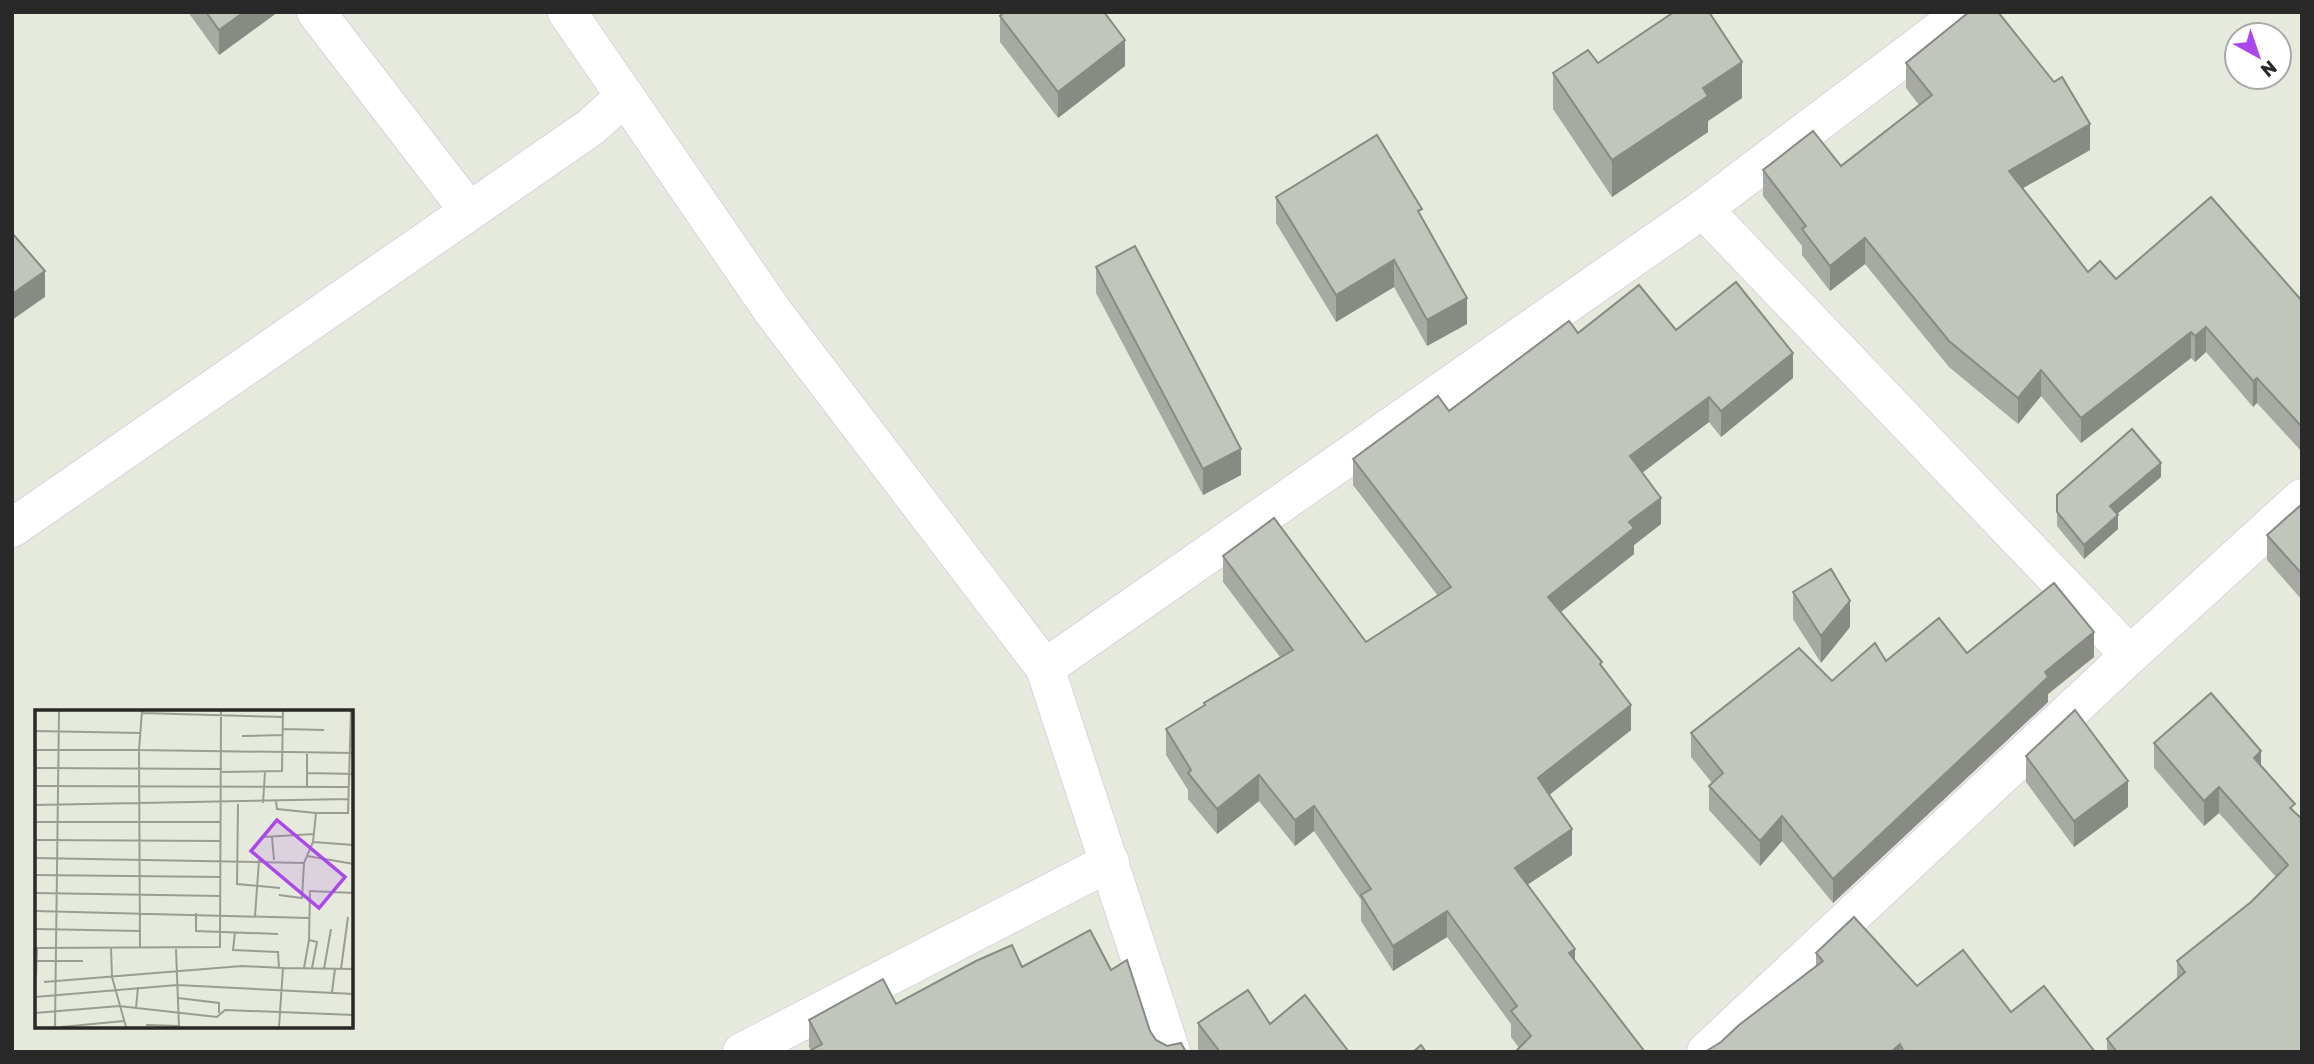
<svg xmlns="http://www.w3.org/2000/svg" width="2314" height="1064" viewBox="0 0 2314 1064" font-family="Rubik,sans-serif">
<rect width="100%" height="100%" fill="#e5eadc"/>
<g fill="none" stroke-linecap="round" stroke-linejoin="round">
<defs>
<g id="minor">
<polyline points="316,12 469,211"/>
<polyline points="567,12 774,313 1045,668"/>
<polyline points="1703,209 2130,655"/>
<polyline points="12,528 591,127 625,96"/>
<polyline points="742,1052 1110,862"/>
<polyline points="1171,1052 1045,668 1703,209 1964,12"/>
<polyline points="1706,1052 2130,655 2302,498"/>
</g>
</defs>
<use href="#minor" stroke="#dbd2e1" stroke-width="40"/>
<use href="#minor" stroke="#fff" stroke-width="38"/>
</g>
<g fill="#a6aaa2">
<polygon points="188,12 278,12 219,55"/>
<polygon points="1000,16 1125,66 1058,118 1000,42"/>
<polygon points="1598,63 1742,98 1708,121 1708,132 1612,197 1553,109 1553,73"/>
<polygon points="1906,63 2090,150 2023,188 2088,272 2116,279 2302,301 2302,452 2257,403 2253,407 2206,352 2195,362 2191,358 2081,443 2041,396 2018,424 1949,367 1865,264 1830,291 1802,255 1802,246 1763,196 1763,170 1841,166 1919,105 1906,88"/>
<polygon points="1276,197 1422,218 1467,324 1427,346 1394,287 1336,322 1276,223"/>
<polygon points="1096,267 1241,475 1203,495 1096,293"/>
<polygon points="1676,330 1793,378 1721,437 1709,422 1642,473 1661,524 1634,545 1634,554 1561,612 1602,666 1631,730 1549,795 1572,855 1527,885 1575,960 1645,1052 1519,1048 1511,1037 1511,1024 1447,937 1393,971 1361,921 1361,900 1314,831 1295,846 1259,801 1217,834 1188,799 1188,790 1166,755 1166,729 1204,706 1204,703 1280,657 1223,582 1223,556 1366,642 1438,596 1353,485 1353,459 1449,411 1578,333"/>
<polygon points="2161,477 2117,514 2118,529 2084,559 2057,526 2057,495"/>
<polygon points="2302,504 2302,600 2267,560 2267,535"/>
<polygon points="1793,592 1850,627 1821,663 1793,619"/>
<polygon points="1967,653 2094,657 2048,694 2048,702 1833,903 1782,841 1760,866 1709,810 1709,786 1712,783 1691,757 1691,733 1886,661"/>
<polygon points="2154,743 2261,766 2295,812 2302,1052 2107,1052 2107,1039 2177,979 2177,961 2251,902 2276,877 2219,813 2204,826 2154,768"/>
<polygon points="2026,756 2128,807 2074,847 2026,782"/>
<polygon points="1816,953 1917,986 2011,1012 2095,1052 1705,1052 1721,1042 1816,966"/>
<polygon points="1022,967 1111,970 1156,1040 1167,1046 811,1050 809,1047 809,1020 896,1004"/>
<polygon points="1198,1023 1270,1024 1349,1052 1200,1052 1198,1049"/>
</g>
<g fill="#878b84">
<polygon points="244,12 278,12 219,55 219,30"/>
<polygon points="1125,40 1125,66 1058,118 1058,92"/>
<polygon points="1742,62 1742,98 1708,121 1708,132 1612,197 1612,160 1703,88"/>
<polygon points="2090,124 2090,150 2009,196 2009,171"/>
<polygon points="1865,238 1865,264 1830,291 1830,266"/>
<polygon points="1394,260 1394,287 1336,322 1336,295"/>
<polygon points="45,271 45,297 12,320 12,294"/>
<polygon points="1467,298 1467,324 1427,346 1427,320"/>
<polygon points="2206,327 2206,352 2195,362 2195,336"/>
<polygon points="2191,332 2191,358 2081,443 2081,418"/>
<polygon points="1793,353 1793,378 1721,437 1721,411"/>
<polygon points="2041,370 2041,396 2018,424 2018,398"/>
<polygon points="2257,378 2257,403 2253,407 2253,381"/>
<polygon points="1709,397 1709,422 1630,482 1630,456"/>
<polygon points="1241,449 1241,475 1203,495 1203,469"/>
<polygon points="2161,463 2161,477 2110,520 2110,506"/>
<polygon points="1661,498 1661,524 1634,545 1634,554 1548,622 1548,597 1629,522"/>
<polygon points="2118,515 2118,529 2084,559 2084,545"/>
<polygon points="1850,601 1850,627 1821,663 1821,636"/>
<polygon points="2094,632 2094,657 2048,694 2048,702 1833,903 1833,879 2045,672"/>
<polygon points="1631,705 1631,730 1538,804 1538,778"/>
<polygon points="2261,751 2261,777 2254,758"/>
<polygon points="1259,775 1259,801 1217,834 1217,809"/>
<polygon points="2128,781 2128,807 2074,847 2074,821"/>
<polygon points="2219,787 2219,813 2204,826 2204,801"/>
<polygon points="1314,806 1314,831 1295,846 1295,820"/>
<polygon points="1782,816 1782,841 1760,866 1760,841"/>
<polygon points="1572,829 1572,855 1515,893 1515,868"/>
<polygon points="1447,911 1447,937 1393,971 1393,946"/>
<polygon points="1575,949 1575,975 1569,953"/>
<polygon points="1900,1044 1900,1052 1891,1052"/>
</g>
<g fill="#c1c6bc" stroke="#878b84" stroke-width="2">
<polygon points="206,12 244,12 219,30"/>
<polygon points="1005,12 1104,12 1125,40 1058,92 1000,16"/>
<polygon points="1674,12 1709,12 1742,62 1703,88 1708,96 1612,160 1553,73 1588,50 1598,63"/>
<polygon points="1969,12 1998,12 2054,82 2062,77 2090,124 2009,171 2088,272 2100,261 2116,279 2211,197 2302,301 2302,427 2257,378 2253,381 2206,327 2195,336 2191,332 2081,418 2041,370 2018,398 1949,341 1865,238 1830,266 1802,229 1806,226 1763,170 1813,131 1841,166 1932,95 1906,63"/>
<polygon points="1377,135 1422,209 1418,211 1467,298 1427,320 1394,260 1336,295 1276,197"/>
<polygon points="12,233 45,271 12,294"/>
<polygon points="1135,246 1241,449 1203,469 1096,267"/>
<polygon points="1736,282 1793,353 1721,411 1709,397 1630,456 1661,498 1629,522 1634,528 1548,597 1602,662 1600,664 1631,705 1538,778 1572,829 1515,868 1575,949 1569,953 1645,1052 1515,1052 1531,1036 1511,1011 1517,1006 1447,911 1393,946 1361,895 1371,889 1314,806 1295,820 1259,775 1217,809 1188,773 1191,770 1166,729 1205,705 1204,703 1293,650 1223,556 1274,518 1366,642 1451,587 1353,459 1438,396 1449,411 1569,321 1578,333 1639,285 1676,330"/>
<polygon points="2132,429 2161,463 2110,506 2118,515 2084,545 2057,512 2057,495"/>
<polygon points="2302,504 2302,574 2267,535"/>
<polygon points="1831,569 1850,601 1821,636 1793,592"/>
<polygon points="2054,583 2094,632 2045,672 2048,677 1833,879 1782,816 1760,841 1709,786 1723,773 1691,733 1799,648 1832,681 1875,643 1886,661 1939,618 1967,653"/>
<polygon points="2211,693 2261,751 2254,758 2295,804 2290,808 2302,819 2302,1052 2117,1052 2107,1039 2185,972 2177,961 2251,902 2288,865 2219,787 2204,801 2154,743"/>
<polygon points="2075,710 2128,781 2074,821 2026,756"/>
<polygon points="1854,917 1917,986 1963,950 2011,1012 2044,986 2095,1052 1904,1052 1900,1044 1891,1052 1705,1052 1721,1042 1739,1025 1823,961 1816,953"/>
<polygon points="1090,930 1111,970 1127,960 1150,1031 1156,1040 1167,1046 1181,1043 1186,1052 808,1052 822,1044 809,1020 883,979 896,1004 976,961 1012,945 1022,967"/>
<polygon points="1248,990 1270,1024 1305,995 1349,1052 1220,1052 1198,1023"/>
<polygon points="1421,1045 1426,1052 1413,1052"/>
</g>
<g transform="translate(35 710)">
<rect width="318" height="318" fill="#e5eadc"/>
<path fill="none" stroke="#9a9d94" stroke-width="2" d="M107,1L104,40L319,43M107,3L248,7M248,19L289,20M0,21L105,23M207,26L248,25M0,40H104L105,238M272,42V76M0,58L187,59M187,62L247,61L248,1M272,63L319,64M0,76L314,77M241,91L242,99L281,103M228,93L230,62M203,94L202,174L245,178M0,95L313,89M0,112H186M228,127L279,124M237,127L239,150M0,130L186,131M278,132L319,135M272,146L319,154M0,148L269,153L278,132L281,103H313L316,1M0,165L186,167M274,181L319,183M275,181L274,230L282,232L277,258M0,183L186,186M244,185L267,188L269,153M0,201L274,208M161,203V221L243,224M220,206L224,150M0,219L105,221M200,222L198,240L243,242L244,258M0,238L185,237L186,1M76,238L77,267L91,317M141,239L144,317M0,251H48M269,258L274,230M289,259L296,219M306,259L313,207M1,267L2,238M9,272L207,256L248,258M297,282L300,259M0,287L142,275L319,284M143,288L184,293V303M101,298L103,277M0,303L84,296L182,307L190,300L319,305M111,315L144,316M20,317L24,1M26,317L89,311M244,317L248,258L319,259"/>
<path fill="#aa48eb" fill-opacity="0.15" stroke="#aa48eb" stroke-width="3.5" d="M242,110L310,167L284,198L216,141Z"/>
<rect width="318" height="318" fill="none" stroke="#292929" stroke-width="3.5"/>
</g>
<rect width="2314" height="1064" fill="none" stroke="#292929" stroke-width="28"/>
<g transform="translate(2258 56) rotate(140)"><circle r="33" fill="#ffffff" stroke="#a9a9a9" stroke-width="2"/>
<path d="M0-5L12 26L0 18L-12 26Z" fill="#aa48eb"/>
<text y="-10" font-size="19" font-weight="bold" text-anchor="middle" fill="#292929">N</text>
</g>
</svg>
